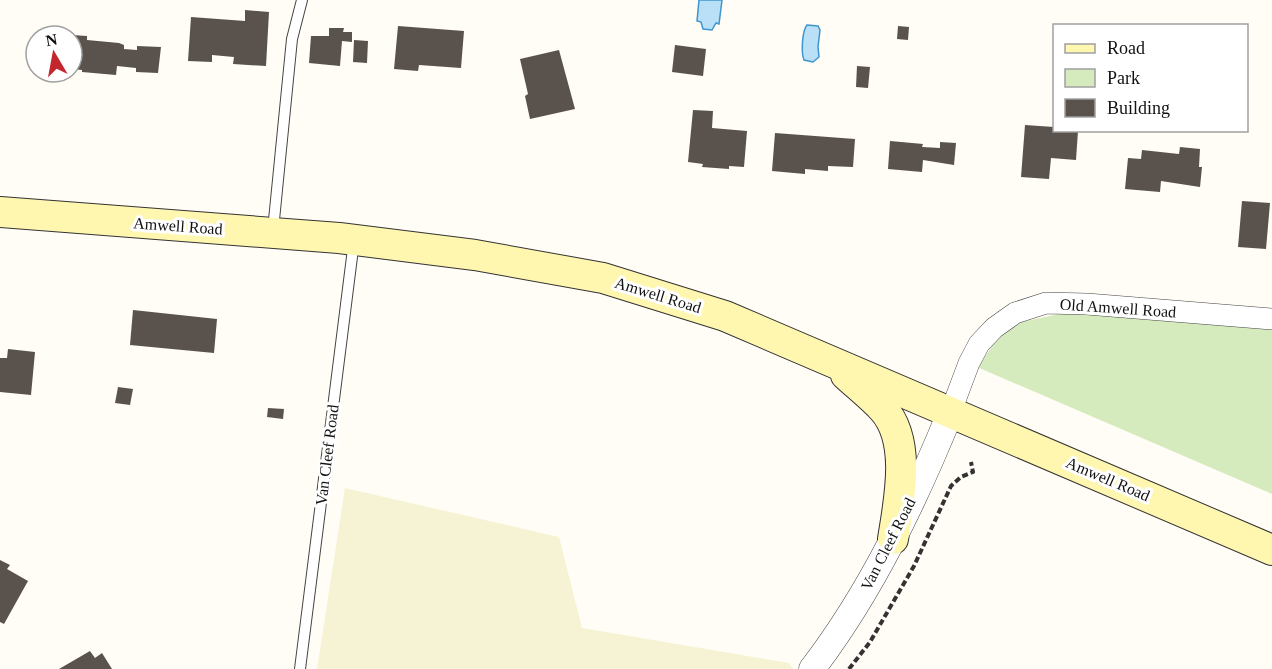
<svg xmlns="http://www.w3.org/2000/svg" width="1272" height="669" viewBox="0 0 1272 669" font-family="Georgia,serif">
<rect width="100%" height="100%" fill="#fffdf5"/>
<polygon fill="#f6f3d4" points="345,488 559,537 582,628 789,663 793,669 317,669"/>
<polygon fill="#d5ebbd" points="1091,307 1272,322 1272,494 977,367 1008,325"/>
<g fill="#b9e0f7" stroke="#3f96cf" stroke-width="1.5">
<polygon points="699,0 722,0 719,24 716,23 712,30 703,29 701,22 697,21"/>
<path d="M807,25L818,26L820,30L818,47L819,57L813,62L804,60C801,53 802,31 807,25Z"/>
</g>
<g fill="#5a524d">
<polygon points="245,10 269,12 266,66 233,64 234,57 212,55 212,62 188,61 191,17 245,21"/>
<polygon points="398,26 464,31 461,68 419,65 418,71 394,69"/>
<polygon points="898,26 909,27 908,40 897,39"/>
<polygon points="329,28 344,28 343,32 352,32 352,42 342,41 340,66 309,63 311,36 329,36"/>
<polygon points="72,35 87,36 87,40 119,43 124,45 124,49 137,50 137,46 161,47 158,73 136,72 136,68 117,66 116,75 82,72 82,70 72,69"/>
<polygon points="354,40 368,41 367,63 353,62"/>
<polygon points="675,45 706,49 703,76 672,72"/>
<polygon points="559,50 575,109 530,119 525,96 528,94 520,59"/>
<polygon points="857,66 870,67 868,88 856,87"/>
<polygon points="693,110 713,111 712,128 747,131 744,167 729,166 729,169 702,167 703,164 688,162"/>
<polygon points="1025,125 1054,127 1054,130 1078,131 1076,160 1051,158 1049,179 1021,177"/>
<polygon points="775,133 855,139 853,167 828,166 828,171 805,169 805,174 772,171"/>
<polygon points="890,141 923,144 922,147 940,148 940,142 956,143 954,165 923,160 922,172 888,169"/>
<polygon points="1180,147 1200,149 1199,167 1202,167 1200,187 1161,181 1160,192 1125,189 1128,158 1141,159 1142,150 1179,154"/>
<polygon points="1242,201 1270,203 1266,249 1238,247"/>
<polygon points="133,310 217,319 214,353 130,345"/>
<polygon points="8,349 35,352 31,395 0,392 0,358 7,358"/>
<polygon points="118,387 133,389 130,405 115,403"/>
<polygon points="268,408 284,409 283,419 267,417"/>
<polygon points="0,560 10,565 7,569 28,581 4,624 0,622"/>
<polygon points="90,651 95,658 102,653 112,669 59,669"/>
</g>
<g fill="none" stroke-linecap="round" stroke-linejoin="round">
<defs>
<g id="service">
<polyline points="273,230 292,39 302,0"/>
<polyline points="300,669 354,241"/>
</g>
<polyline id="minor" points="951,411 969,363 979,344 994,328 1015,313 1046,303 1087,304 1272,319"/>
<path id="tertiary" d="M812,669C871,592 914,502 951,411"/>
<g id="secondary">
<polyline points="0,212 339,238 475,255 603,278 725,316 1272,550"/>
<path d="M846,375C858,386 872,397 883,409C912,441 899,501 893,539"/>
</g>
</defs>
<use href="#service" stroke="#444" stroke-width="12"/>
<use href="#minor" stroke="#444" stroke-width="22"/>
<use href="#tertiary" stroke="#444" stroke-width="27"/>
<use href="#secondary" stroke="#333" stroke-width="32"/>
<polyline stroke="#333" stroke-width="4" stroke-dasharray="6 3" stroke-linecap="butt" points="849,669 870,642 914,566 951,486 961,477 973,472 971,462"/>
<use href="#service" stroke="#fff" stroke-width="10"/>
<use href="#minor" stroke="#fff" stroke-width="21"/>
<use href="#tertiary" stroke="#fff" stroke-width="26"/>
<use href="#secondary" stroke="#fff6b0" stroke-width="30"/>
</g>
<g text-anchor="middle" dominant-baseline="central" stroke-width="6" stroke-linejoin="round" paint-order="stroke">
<g font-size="16" fill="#111" stroke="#fff">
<text transform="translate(178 226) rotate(4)">Amwell Road</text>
<text transform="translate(658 295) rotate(17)">Amwell Road</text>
<text transform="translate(1118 308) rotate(4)">Old Amwell Road</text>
<text transform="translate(327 455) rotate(-83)">Van Cleef Road</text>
<text transform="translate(1108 479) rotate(23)">Amwell Road</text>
<text transform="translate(888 544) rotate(-63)">Van Cleef Road</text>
</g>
</g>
<rect x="1053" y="24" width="195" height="108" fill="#ffffff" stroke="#a0a0a0" stroke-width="1.5"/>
<rect x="1065" y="44" width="30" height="9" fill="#fff6b0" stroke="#a0a0a0" stroke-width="1.5"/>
<text x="1107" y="54" font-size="18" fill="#111111">Road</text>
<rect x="1065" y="69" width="30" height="18" fill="#d5ebbd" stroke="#a0a0a0" stroke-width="1.5"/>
<text x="1107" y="84" font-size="18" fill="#111111">Park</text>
<rect x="1065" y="99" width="30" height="18" fill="#5a524d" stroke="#a0a0a0" stroke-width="1.5"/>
<text x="1107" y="114" font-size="18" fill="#111111">Building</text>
<g transform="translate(54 54) rotate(350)"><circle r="28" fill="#ffffff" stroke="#a0a0a0" stroke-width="1.5"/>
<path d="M0-4.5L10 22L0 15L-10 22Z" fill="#c4262e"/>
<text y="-9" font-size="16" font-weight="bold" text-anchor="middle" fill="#111111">N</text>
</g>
</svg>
